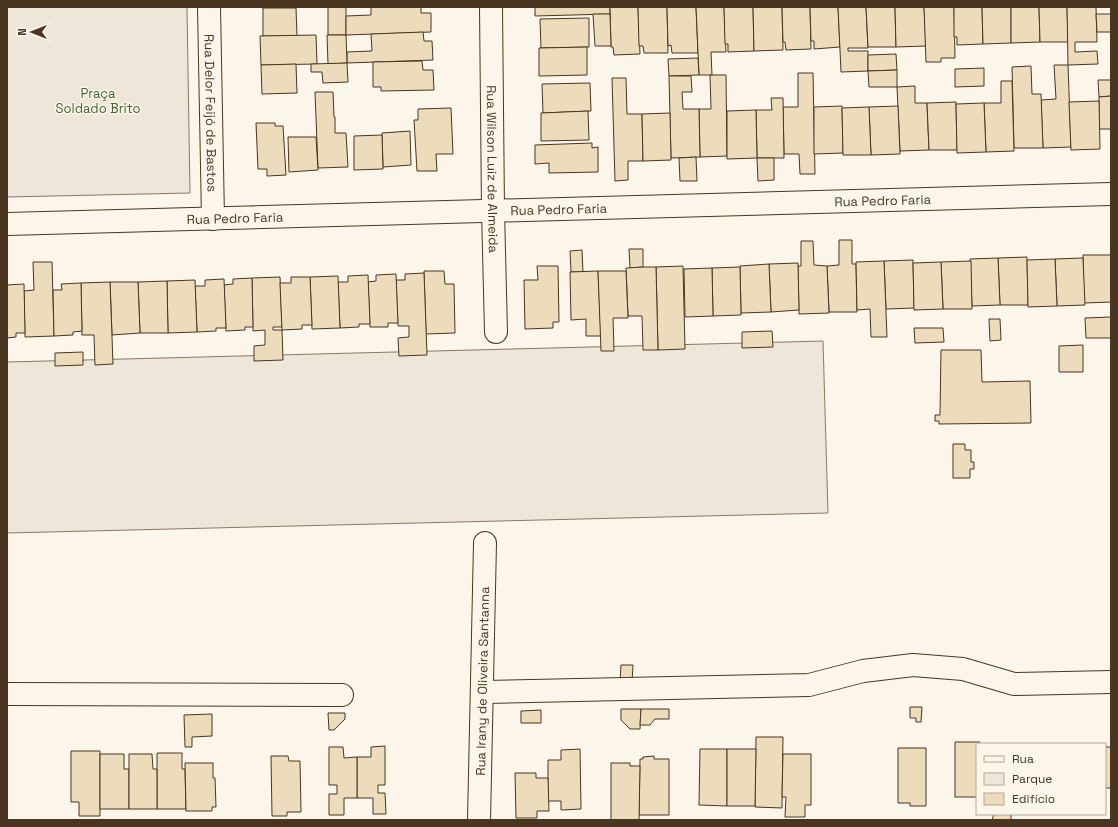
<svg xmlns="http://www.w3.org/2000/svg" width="1118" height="827" viewBox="0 0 1118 827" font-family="'Space Grotesk',sans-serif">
<rect width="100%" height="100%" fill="#fbf6e9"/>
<g fill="#ede6d9" stroke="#887966">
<polygon points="7,7 187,7 190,193 7,197"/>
<polygon points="823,341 828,513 7,533 7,362"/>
</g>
<g fill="#ecdcbc" stroke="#4a3520">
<rect x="263" y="7" width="33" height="1"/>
<rect x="328" y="7" width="18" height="28"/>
<polygon points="371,7 421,7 421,13 431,13 431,32 346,35 346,16 371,15"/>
<polygon points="535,7 610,7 610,14 535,16"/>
<polygon points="610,7 638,7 640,54 614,55 613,47 611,47"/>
<polygon points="638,7 667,7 668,53 644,53 643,46 639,46"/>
<polygon points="667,7 696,7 698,53 672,53 671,45 668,46"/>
<polygon points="696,7 724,7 726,52 711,52 712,75 699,75"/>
<polygon points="724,7 753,7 754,51 728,52 728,44 725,44"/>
<polygon points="753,7 782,7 783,50 754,51"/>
<polygon points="782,7 810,7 811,49 786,50 785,42 783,42"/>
<polygon points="810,7 838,7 840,47 814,49 814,41 811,41"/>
<polygon points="838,7 866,7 868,48 848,48 848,51 868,51 868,71 841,72"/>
<polygon points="866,7 895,7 896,47 868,47"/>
<polygon points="895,7 924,7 926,46 896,47"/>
<polygon points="924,7 954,7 955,58 941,58 941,62 926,62"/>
<polygon points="954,7 982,7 983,44 957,45 957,37 954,37"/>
<polygon points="982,7 1011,7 1011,43 983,44"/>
<polygon points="1011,7 1039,7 1040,42 1011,43"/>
<polygon points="1039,7 1067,7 1068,42 1040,42"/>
<polygon points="1067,7 1096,7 1097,42 1075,42 1075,52 1097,51 1098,64 1068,65"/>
<polygon points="263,8 296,8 297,36 263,36"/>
<polygon points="593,14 610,14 611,46 595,46"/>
<polygon points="1096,14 1111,14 1111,32 1097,32"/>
<polygon points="589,18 589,47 541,48 540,19"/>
<polygon points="423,32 424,41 432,41 433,60 347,63 347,52 372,51 371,34"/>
<polygon points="316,35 317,64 261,65 260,36"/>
<polygon points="327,35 346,35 347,63 328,64"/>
<polygon points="587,47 587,75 539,76 539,48"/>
<polygon points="896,54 897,70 868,71 868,55"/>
<polygon points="698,58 699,75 669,76 668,59"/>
<polygon points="422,61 423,70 433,70 434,90 381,91 381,87 373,87 373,62"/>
<polygon points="347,63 348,82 323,83 322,72 311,72 311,64"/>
<polygon points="296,64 297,93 262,94 261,65"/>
<polygon points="1054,65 1068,65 1071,147 1043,148 1041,100 1056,99"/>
<polygon points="1031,66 1032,94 1041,94 1043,148 1014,148 1012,67"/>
<polygon points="984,68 984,86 955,87 955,69"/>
<polygon points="897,70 897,87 869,87 868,71"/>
<polygon points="798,73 813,73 815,174 800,174 799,154 784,154 783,107 798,107"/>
<polygon points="710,75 726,75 727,156 700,157 699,109 711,109"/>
<polygon points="669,76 691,76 692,92 682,92 683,109 699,109 700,157 671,158"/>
<polygon points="612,78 626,78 627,114 642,114 643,161 628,161 628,180 615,181"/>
<polygon points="1098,80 1111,80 1111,96 1099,97"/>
<polygon points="1001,81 1012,81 1014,151 986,152 984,103 1001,103"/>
<polygon points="590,83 591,111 543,113 542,84"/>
<polygon points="915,86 915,103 927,103 929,150 900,151 897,87"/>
<polygon points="315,92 333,92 334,117 335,117 335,133 346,133 348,167 318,168"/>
<polygon points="1111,96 1111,129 1099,129 1099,97"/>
<polygon points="771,98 783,98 784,158 757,158 756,110 772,110"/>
<polygon points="1099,101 1100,149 1071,150 1069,102"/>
<polygon points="956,102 957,150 929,150 927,103"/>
<polygon points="984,103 986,152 957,153 956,104"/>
<polygon points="842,106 843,153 814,154 814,107"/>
<polygon points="898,106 900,154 871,155 869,107"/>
<polygon points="869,107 871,155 843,155 842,108"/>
<polygon points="451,108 453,154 436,154 437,171 417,171 414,120 418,120 418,109"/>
<polygon points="756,110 757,158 727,159 727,111"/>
<polygon points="588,111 589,140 541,141 541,113"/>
<polygon points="670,113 671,160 643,161 642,114"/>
<polygon points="256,123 275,123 275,126 283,126 286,175 267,176 267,169 258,169"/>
<polygon points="410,131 411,165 383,167 382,133"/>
<polygon points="382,135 383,169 354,170 354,136"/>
<polygon points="288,137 316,137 318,170 289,172"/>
<polygon points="592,143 592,148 598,147 598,172 549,173 549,163 535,164 535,145"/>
<polygon points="696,157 697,181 680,181 679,158"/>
<polygon points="757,158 774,158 774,180 758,181"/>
<polygon points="839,240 852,240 852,264 856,264 857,312 829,312 827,266 839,265"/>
<polygon points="801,241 813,241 814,265 827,266 829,313 799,314 798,266 801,266"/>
<polygon points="629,249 643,249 643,267 630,268"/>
<polygon points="582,250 583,272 571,272 570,251"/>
<polygon points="1083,255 1111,255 1111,302 1084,303"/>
<polygon points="1027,257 1028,305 1000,305 998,258"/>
<polygon points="998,258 1000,305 972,306 970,259"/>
<polygon points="1083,258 1085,305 1057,306 1055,259"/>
<polygon points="1055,259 1057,306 1028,307 1027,260"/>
<polygon points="913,260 914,308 886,309 884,261"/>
<polygon points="884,261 887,337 871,337 870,309 857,310 856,262"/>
<polygon points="971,261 972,309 943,309 941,262"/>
<polygon points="33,262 52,262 54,336 25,337 24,291 34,290"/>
<polygon points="941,262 943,309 914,310 913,263"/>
<polygon points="798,263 799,310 771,312 769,264"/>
<polygon points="769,264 771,312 741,313 740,266"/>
<polygon points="537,266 558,266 559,322 553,322 553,328 525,329 524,280 538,280"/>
<polygon points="683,266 685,349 658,350 656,267"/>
<polygon points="643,267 656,267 658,350 643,350 642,316 628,316 626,268"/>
<polygon points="740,267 741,315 713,316 712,268"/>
<polygon points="712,268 713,316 685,317 684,269"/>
<polygon points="424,271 444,271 445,284 454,284 455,333 426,334"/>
<polygon points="598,271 601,336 586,336 586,319 571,320 570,272"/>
<polygon points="598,271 626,271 628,318 613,318 614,351 601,351"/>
<polygon points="424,273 427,355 399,356 398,338 409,337 409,326 398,326 396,280 405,280 405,274"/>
<polygon points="396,274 398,323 388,323 388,327 370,327 368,282 376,281 376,275"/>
<polygon points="368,275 370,324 359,324 359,327 340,328 338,282 348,282 348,276"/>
<polygon points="338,276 340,328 312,329 310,277"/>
<polygon points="280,277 282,327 273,327 273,330 282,330 283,360 254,361 254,346 265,345 265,330 253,331 252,278"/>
<polygon points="291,277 310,277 312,325 302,325 302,329 282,330 280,283 291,283"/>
<polygon points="252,278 253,327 245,327 245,330 226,331 224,285 233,284 233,279"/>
<polygon points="224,279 226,328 216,328 216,331 197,332 195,286 205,286 205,280"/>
<polygon points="195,280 197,332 168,333 167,281"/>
<polygon points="167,281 168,333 140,333 138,282"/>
<polygon points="110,282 138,282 140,333 112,335"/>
<polygon points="110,282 113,364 95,365 94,335 82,335 81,283"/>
<polygon points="81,283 82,331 73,332 73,335 54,336 53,290 62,290 61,284"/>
<polygon points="24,284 25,333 16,333 16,337 7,338 7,285"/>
<polygon points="1111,317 1111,338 1086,338 1085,318"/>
<polygon points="989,319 1000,319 1001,340 990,341"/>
<polygon points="914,328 943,328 944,342 915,343"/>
<polygon points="772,331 773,347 742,348 742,332"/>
<polygon points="1083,345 1083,372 1059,372 1059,346"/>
<polygon points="941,350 981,350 982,382 1030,381 1031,423 939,424 939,421 935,421 935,415 940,415"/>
<polygon points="83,352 83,365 55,366 55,353"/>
<polygon points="953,444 965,444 965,450 971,450 971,462 974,462 974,469 970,469 970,478 953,478"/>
<polygon points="621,665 633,665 632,682 620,682"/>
<polygon points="910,707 922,707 921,722 916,722 916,718 910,718"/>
<polygon points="621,709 641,709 640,729 630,729 621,720"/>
<polygon points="641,709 669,709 669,719 655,719 650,725 640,725"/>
<polygon points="541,710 541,723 521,723 521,711"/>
<polygon points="328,713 345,713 345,719 334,730 329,730"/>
<polygon points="212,714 212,736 192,737 192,747 185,747 184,715"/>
<polygon points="756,737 783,737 782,808 755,807"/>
<polygon points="955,742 980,742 980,744 977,744 977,797 955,797"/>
<polygon points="385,746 385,785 378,785 378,793 385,793 386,814 373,814 373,798 357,798 357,757 371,757 371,747"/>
<polygon points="329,747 343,747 344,758 357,757 357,798 344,798 344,815 329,815 329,794 337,794 337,785 329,785"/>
<rect x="1105" y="747" width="6" height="41"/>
<polygon points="898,748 926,748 926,806 910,806 910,803 898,803"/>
<polygon points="580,749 581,809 561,810 561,801 548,801 548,760 561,760 561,750"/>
<polygon points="700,749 727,749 727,806 699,805"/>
<polygon points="727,749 756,749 755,806 727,806"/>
<polygon points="71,751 100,751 100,816 79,816 79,802 71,802"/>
<polygon points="157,753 182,753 182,769 185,769 186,809 157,809"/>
<polygon points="100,754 124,754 124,769 129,769 129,809 100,809"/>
<polygon points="129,754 152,754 153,769 157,769 157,809 129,809"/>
<polygon points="783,754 811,754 811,805 805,805 805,817 785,817 786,797 782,797"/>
<polygon points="271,756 288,756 289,761 300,761 301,812 287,812 287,816 272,816"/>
<polygon points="654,756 654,759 669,759 669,815 639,815 640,759 643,759 643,757"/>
<polygon points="185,763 213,763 213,778 215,778 216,807 212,807 212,811 186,811"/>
<polygon points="611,763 630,763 630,766 640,766 639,820 611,820"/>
<polygon points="515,773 536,773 536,778 548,778 549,811 537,811 537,818 516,818"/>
<polygon points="994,814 1011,814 1011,820 992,820"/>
</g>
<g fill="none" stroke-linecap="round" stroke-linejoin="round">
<defs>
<g id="street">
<path id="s1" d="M209,7L213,219"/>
<path id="s2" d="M491,7L493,210L496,332"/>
<path id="s3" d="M7,224L1111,194"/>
<polyline points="482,692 809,685 863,671 913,665 963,669 1014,684 1111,682"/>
<polyline points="7,694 342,695"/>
<path id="s4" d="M479,820L485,543"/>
</g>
</defs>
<use href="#street" stroke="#4a3520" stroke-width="24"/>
<use href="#street" stroke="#fbf6e9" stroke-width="22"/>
</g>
<g text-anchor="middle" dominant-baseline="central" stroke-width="3" stroke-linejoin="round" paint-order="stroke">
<g font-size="13" fill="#436837" stroke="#fbf6e9">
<text x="98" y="93">Praça<tspan x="98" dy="15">Soldado Brito</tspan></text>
</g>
<g font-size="13" fill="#4a3520" stroke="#fbf6e9">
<text stroke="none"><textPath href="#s1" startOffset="106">Rua Delor Feijó de Bastos</textPath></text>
<text stroke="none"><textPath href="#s2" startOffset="162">Rua Wilson Luiz de Almeida</textPath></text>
<text stroke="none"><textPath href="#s3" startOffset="876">Rua Pedro Faria</textPath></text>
<text stroke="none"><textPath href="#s3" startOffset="552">Rua Pedro Faria</textPath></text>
<text stroke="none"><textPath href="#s3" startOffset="228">Rua Pedro Faria</textPath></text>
<text stroke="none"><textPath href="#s4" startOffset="139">Rua Irany de Oliveira Santanna</textPath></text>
</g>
</g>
<rect width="1118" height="827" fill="none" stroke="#4a3520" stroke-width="16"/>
<rect x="976" y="743" width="130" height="72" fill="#fbf6e9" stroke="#b4a999"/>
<rect x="984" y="756" width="20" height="6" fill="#fbf6e9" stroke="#b4a999"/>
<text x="1012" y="763" font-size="12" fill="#4a3520">Rua</text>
<rect x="984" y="773" width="20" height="12" fill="#ede6d9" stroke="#b4a999"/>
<text x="1012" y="783" font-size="12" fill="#4a3520">Parque</text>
<rect x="984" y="793" width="20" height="12" fill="#ecdcbc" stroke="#b4a999"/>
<text x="1012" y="803" font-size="12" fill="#4a3520">Edifício</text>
<g transform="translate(32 32) rotate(270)" stroke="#fbf6e9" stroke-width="3" paint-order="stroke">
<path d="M0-3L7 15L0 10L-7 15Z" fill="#4a3520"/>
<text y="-6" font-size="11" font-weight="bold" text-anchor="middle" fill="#4a3520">N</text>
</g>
</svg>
